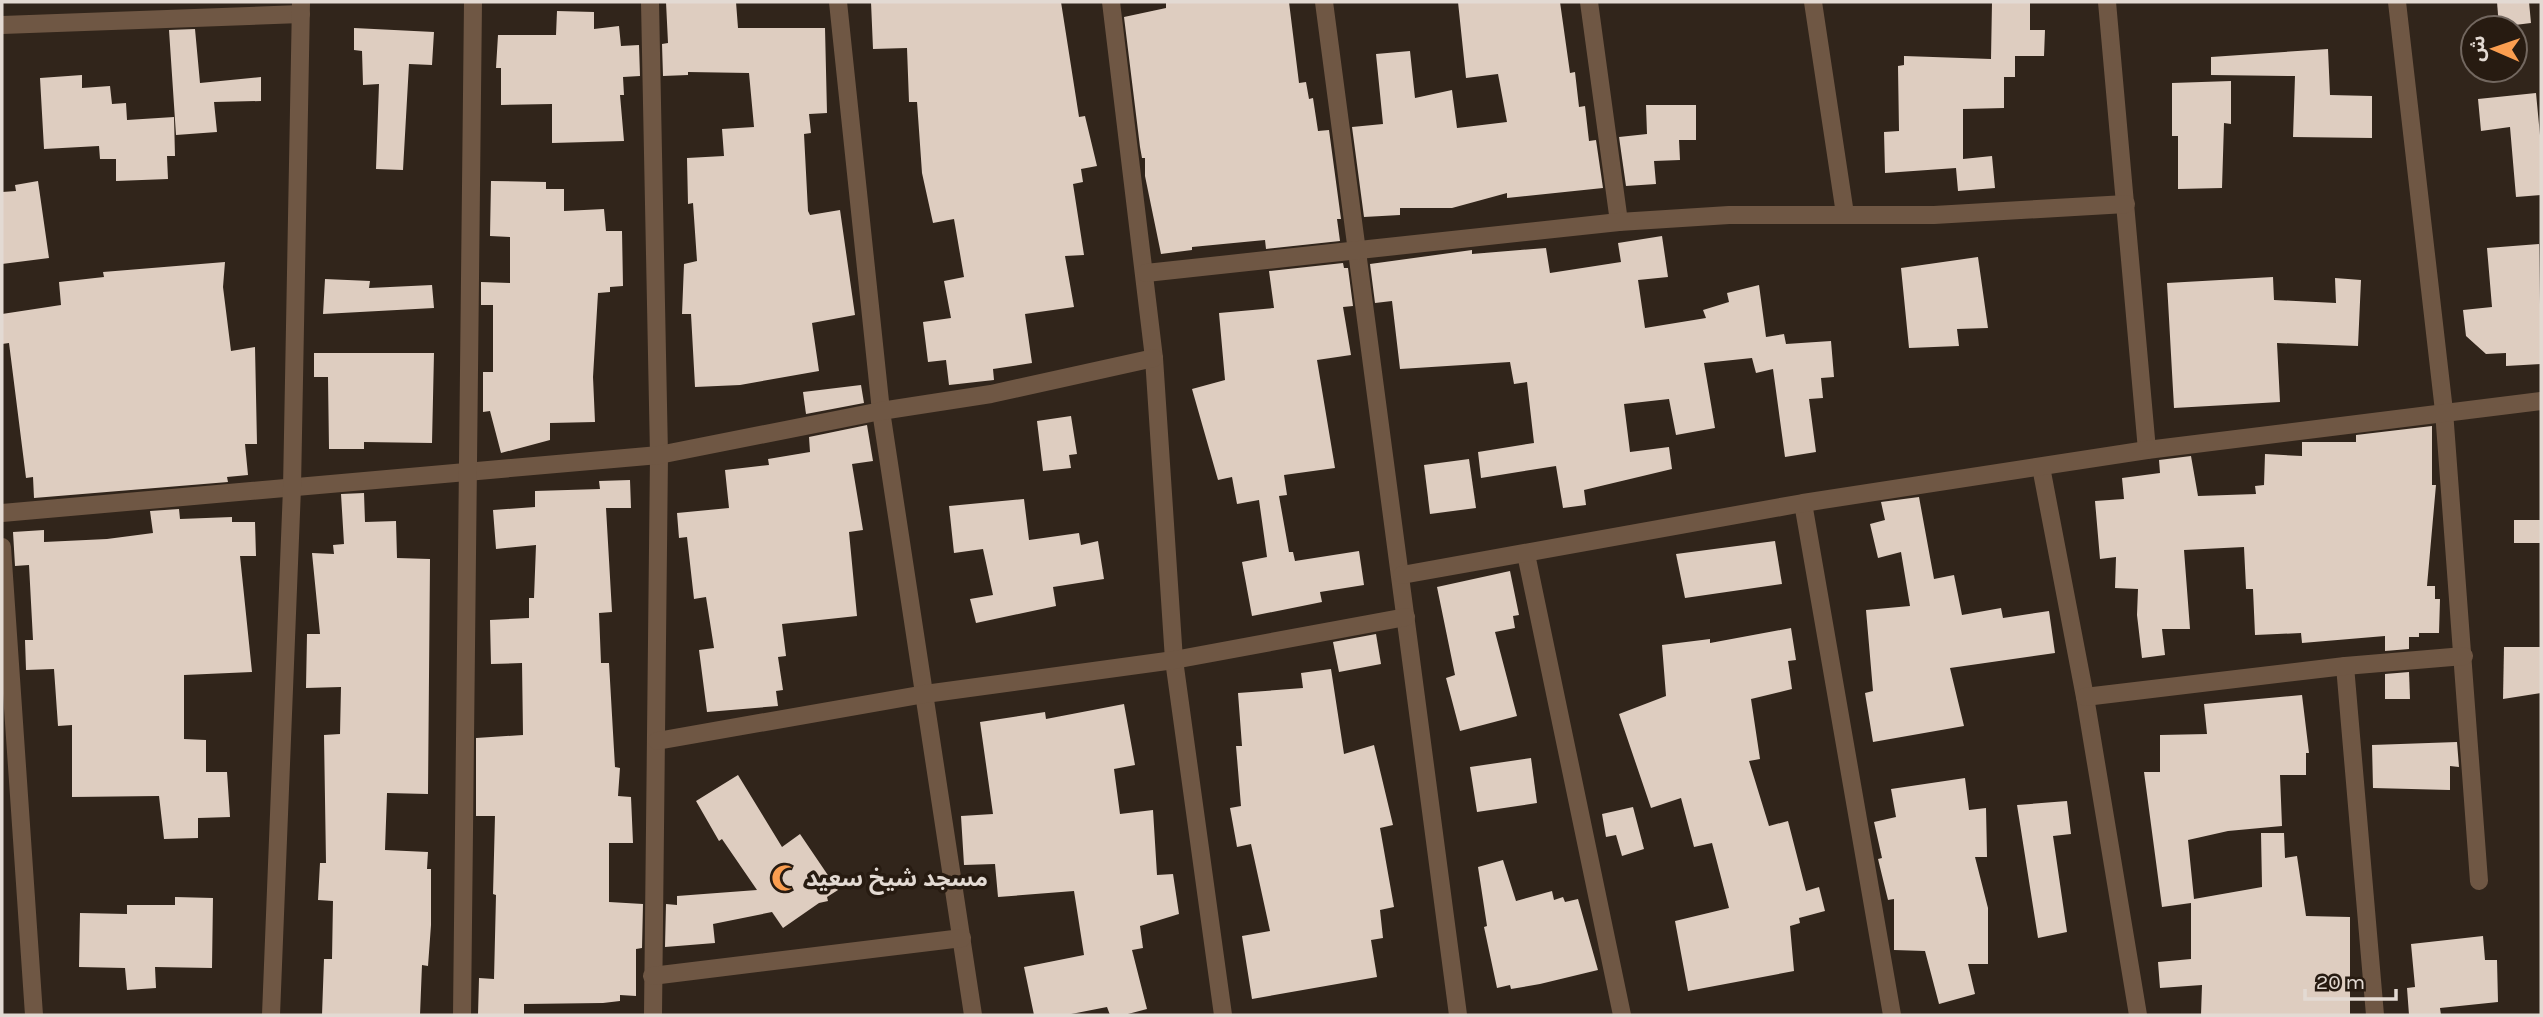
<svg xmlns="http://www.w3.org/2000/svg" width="2543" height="1017" viewBox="0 0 2543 1017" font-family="Karla,'Noto Sans Arabic',sans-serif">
<rect width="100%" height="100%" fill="#31251b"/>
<g fill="#decdc0">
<polygon points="666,2 736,2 738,28 825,28 827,113 809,114 811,133 804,134 808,211 810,215 840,210 855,315 812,323 819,371 740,385 695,387 691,314 682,314 684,264 697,261 693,203 688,204 687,158 724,156 722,129 754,127 749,73 688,72 688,75 663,76 662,44 668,43"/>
<polygon points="871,2 1061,2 1079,117 1085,116 1097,166 1081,169 1083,182 1073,184 1084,255 1065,256 1074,307 1025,314 1032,363 993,369 994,380 949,385 946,360 928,362 923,322 951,318 944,281 964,277 954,219 933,223 922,173 917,102 909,102 907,48 873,49"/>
<polygon points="1166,2 1289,2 1299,83 1306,82 1309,99 1313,98 1318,131 1329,130 1341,219 1337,219 1340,241 1266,249 1265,240 1192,247 1192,250 1161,254 1145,176 1145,158 1142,158 1140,147 1124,17 1166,8"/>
<polygon points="1458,2 1560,2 1570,73 1575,72 1579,107 1585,106 1589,141 1596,140 1603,188 1507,198 1507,193 1452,208 1400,208 1400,215 1364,217 1352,127 1383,124 1376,54 1410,51 1415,98 1452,90 1457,128 1507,122 1498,74 1466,78"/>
<polygon points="1992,2 2030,2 2030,30 2045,30 2044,56 2015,56 2015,77 2004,77 2004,108 1963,109 1963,159 1992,156 1995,188 1958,191 1956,168 1885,173 1884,132 1899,131 1898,66 1904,65 1904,56 1991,59"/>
<polygon points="2497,2 2529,2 2531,23 2499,27"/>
<polygon points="557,11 594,12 594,29 619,26 621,46 639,45 640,76 623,77 624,95 620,95 624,141 552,143 552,104 501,105 501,68 496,68 498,35 556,35"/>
<polygon points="354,28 434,32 432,65 409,64 403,170 376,169 379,84 363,85 362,51 354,50"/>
<polygon points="195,29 200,83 261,77 261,101 214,102 217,132 176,135 169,30"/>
<polygon points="2328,49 2330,95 2372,96 2372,138 2293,137 2295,76 2211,75 2211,57"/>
<polygon points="82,75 82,88 110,86 112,104 126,103 127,120 174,117 175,156 167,156 168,179 116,181 116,159 100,159 99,146 44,149 40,78"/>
<polygon points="2231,81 2231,124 2224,123 2222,188 2178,189 2178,136 2172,136 2172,83"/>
<polygon points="2536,93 2541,146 2541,195 2516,197 2510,127 2481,131 2478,99"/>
<polygon points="1646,105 1696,105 1696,140 1679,140 1680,160 1654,161 1656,184 1626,186 1619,137 1647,134"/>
<polygon points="38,181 49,258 2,264 2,192 16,191 15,185"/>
<polygon points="491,181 546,182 546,189 564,189 564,211 604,209 606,231 622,231 623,286 610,287 610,292 598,293 593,377 595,422 550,423 550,440 501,453 490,411 483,412 483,372 493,372 493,305 481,305 481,282 510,283 510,237 490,236"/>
<polygon points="1662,236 1668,277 1638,280 1645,328 1706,318 1703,310 1729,302 1727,293 1759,285 1766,337 1784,334 1786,344 1831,341 1834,377 1821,378 1823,398 1809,399 1816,452 1785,457 1773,369 1756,373 1752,358 1704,363 1715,428 1676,435 1669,399 1624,404 1630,452 1669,447 1672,469 1584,490 1586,505 1563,508 1556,466 1481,478 1478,452 1534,443 1527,382 1514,384 1510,362 1400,369 1392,301 1375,303 1370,264 1472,250 1472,254 1546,248 1550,273 1621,262 1618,243"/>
<polygon points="2539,244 2541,364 2506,366 2506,353 2486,354 2466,336 2463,310 2492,307 2487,248"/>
<polygon points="1978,257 1988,328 1957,329 1959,346 1909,348 1901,268"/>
<polygon points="225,262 223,287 231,351 255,347 257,444 245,444 248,475 227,477 228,482 34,498 33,477 26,478 9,343 2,344 2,314 61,305 59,282 104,277 103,272"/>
<polygon points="1343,263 1344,268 1348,268 1353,306 1343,307 1351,355 1317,360 1335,468 1284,475 1287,495 1279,496 1289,552 1293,552 1295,561 1359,551 1364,585 1320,592 1322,602 1252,616 1242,562 1267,557 1259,500 1237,504 1232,477 1218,480 1192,389 1225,380 1219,313 1274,308 1269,271"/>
<polygon points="2273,277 2274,300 2336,303 2335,278 2361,280 2358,346 2277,343 2280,402 2174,408 2167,283"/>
<polygon points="325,279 370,281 369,288 432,285 434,308 323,314"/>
<polygon points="314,353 434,353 432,443 364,442 364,449 329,449 328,377 314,377"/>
<polygon points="861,385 864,403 806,414 803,392"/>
<polygon points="1071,416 1077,454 1069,455 1071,468 1043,471 1037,421"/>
<polygon points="867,425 873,461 852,464 863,530 849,532 857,616 782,624 786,656 778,657 783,690 776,691 778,706 707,712 699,650 714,648 706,597 694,599 687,537 679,538 677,513 729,508 725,470 769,465 768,459 810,452 809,437"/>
<polygon points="2432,426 2432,485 2436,485 2427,586 2435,586 2435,599 2440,599 2439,633 2419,633 2419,637 2409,637 2409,649 2385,651 2385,636 2302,643 2301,633 2255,635 2253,589 2246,589 2244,547 2184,550 2190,629 2162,629 2165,655 2142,658 2137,615 2138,589 2115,588 2116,557 2100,559 2095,501 2124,499 2122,478 2160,473 2159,460 2191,456 2198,496 2256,494 2255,486 2264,485 2265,454 2302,456 2302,442 2356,442 2356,435"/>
<polygon points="1469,459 1476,508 1430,514 1424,465"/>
<polygon points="630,480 631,508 606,508 612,612 599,613 601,663 609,663 615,767 620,768 618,796 631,797 633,843 609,843 609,902 643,904 642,948 636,949 636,996 620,995 620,1001 603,1003 524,1004 524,1015 478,1015 479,978 494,979 496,895 493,894 495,816 476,816 476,738 523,735 522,663 491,664 490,620 529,618 529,598 534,598 536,545 496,549 493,510 535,507 535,491 600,489 599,481"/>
<polygon points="364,493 365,522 396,521 397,558 430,559 428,794 387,793 385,850 428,852 427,869 431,869 431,925 428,966 422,965 420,1015 322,1015 324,959 332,959 333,901 318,900 320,863 326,863 324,735 340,734 341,687 306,688 307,634 320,634 312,553 334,554 333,545 344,544 341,494"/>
<polygon points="1919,497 1934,579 1954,575 1962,615 2001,608 2003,618 2049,611 2055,653 1950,668 1964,726 1873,742 1865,693 1873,691 1866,610 1910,606 1901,552 1878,558 1870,524 1885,520 1881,502"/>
<polygon points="1024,499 1029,540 1079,533 1081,545 1098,541 1104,579 1053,587 1056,606 976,623 970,599 993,595 983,549 954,553 949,506"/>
<polygon points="179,509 180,519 232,517 232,522 255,522 256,556 240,556 252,672 184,675 184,739 206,740 206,772 227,772 230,817 198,818 198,838 164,839 159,796 72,797 72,725 58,726 54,669 26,670 25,640 33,640 29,565 15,566 13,532 44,530 44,542 107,539 153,533 150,511"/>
<rect x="2514" y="520" width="27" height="23"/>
<polygon points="1775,541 1782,584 1685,598 1676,554"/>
<polygon points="1510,571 1519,615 1513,616 1515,628 1495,632 1517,716 1460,731 1446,678 1455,675 1437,587"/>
<polygon points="1791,628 1796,660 1788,661 1792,689 1751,699 1760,759 1749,761 1769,826 1788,821 1806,891 1819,887 1825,911 1799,918 1800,923 1790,926 1794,971 1688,991 1675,921 1729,908 1712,843 1694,847 1681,798 1651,808 1619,714 1666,696 1662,645 1710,639 1710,643"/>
<polygon points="1376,634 1381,664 1339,672 1333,642"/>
<polygon points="2504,647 2541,647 2541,693 2503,699"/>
<polygon points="1331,669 1344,754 1374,745 1393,825 1380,828 1394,907 1380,910 1383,938 1371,940 1377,977 1252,999 1242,936 1270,931 1251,844 1237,847 1230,808 1241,806 1236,746 1242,746 1238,693 1303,688 1301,673"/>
<polygon points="2409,672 2410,699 2385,699 2385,674"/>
<polygon points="2302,695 2309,753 2306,753 2306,775 2280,775 2282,826 2228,831 2188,840 2194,899 2262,887 2261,833 2284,833 2285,858 2297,856 2306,916 2350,917 2350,1015 2201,1015 2202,985 2160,988 2158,962 2191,959 2191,903 2162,907 2144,772 2160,772 2160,735 2207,734 2204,704"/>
<polygon points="1124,704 1135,765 1114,769 1120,814 1153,810 1157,875 1173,874 1179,914 1140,926 1143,948 1132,950 1147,1009 1124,1015 1110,1015 1107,1007 1066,1015 1034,1015 1024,967 1084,955 1074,891 998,897 995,864 964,865 961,816 993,814 980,722 1045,712 1046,719"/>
<polygon points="2457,742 2459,767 2450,766 2450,790 2373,788 2372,745"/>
<polygon points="1531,758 1537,803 1477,812 1470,767"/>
<polygon points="738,775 782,847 800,834 838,890 827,897 828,901 819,903 783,928 772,912 713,924 715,943 665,947 666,904 677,905 677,896 757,890 722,839 719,841 696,801"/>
<polygon points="1965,778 1969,810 1986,808 1987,857 1975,857 1988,908 1988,964 1968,964 1975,994 1939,1004 1925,951 1894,950 1894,899 1888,900 1878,859 1882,858 1874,822 1896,817 1891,789"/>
<polygon points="2067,801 2071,834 2053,836 2067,932 2038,938 2017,805"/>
<polygon points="1633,807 1644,849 1622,856 1616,835 1606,837 1602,814"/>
<polygon points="1503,860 1516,901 1552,891 1554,900 1563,897 1565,902 1578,899 1598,970 1540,984 1511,989 1510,985 1497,988 1484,927 1487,926 1478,867"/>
<polygon points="175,897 213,898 212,968 155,967 156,988 127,990 125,968 79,967 80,913 127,914 127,905 175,905"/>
<polygon points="2483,936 2485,960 2497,960 2498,1002 2440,1008 2441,1015 2409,1015 2407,988 2415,987 2411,944"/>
</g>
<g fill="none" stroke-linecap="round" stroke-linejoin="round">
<g stroke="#6f5744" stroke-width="18">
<polyline points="650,2 659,455 653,1015"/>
<polyline points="838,2 881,411 973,1015"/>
<polyline points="1111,2 1154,358 1174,660 1223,1015"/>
<polyline points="1324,2 1458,1015"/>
<polyline points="1589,2 1619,222"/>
<polyline points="1813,2 1845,214"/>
<polyline points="2107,2 2147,450"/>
<polyline points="2397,2 2444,411 2479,881"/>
<polyline points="2,25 301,14"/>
<polyline points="1146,273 1619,222 1729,215 1934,215 2126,204"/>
<polyline points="2041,467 2085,697 2138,1015"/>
<polyline points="1803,503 1892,1015"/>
<polyline points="2,513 659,455 881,411 991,394 1154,358"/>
<polyline points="2,547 34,1015"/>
<polyline points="1526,554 1622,1015"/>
<polyline points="1402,575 1803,503 2147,450 2541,401"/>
<polyline points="2345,666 2375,1015"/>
<polyline points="2085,697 2345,666 2464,656"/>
<polyline points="657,741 925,694 1174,660 1406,617"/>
<polyline points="652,976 962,938"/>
<polyline points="271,1015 292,488 301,2"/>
<polyline points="462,1015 473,2"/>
</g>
</g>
<defs>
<symbol id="mosque-bare" viewBox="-9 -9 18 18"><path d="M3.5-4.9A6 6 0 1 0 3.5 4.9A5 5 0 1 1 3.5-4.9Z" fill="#fb9e50" stroke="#271b11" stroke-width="2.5" paint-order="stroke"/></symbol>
</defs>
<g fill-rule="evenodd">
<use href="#mosque-bare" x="766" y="859" width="38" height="38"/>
</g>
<g text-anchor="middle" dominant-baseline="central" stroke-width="7" stroke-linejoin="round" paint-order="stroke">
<g font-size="23" font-weight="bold" fill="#e3dad3" stroke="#271b11" text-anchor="start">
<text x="806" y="878">مسجد شيخ سعيد</text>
</g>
</g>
<rect width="2543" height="1017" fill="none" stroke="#e3dad3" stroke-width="7"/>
<g transform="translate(2494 49) rotate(272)"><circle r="33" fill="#271b11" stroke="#72675f" stroke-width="2"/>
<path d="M0-5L12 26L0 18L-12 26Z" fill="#fb9e50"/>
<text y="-10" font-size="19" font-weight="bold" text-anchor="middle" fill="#e3dad3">ش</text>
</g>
<path d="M2305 989v10h91v-10" fill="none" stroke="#e3dad3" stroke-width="3.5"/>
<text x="2316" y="989" font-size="21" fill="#e3dad3" stroke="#271b11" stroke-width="5" paint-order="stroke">20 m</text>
</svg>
